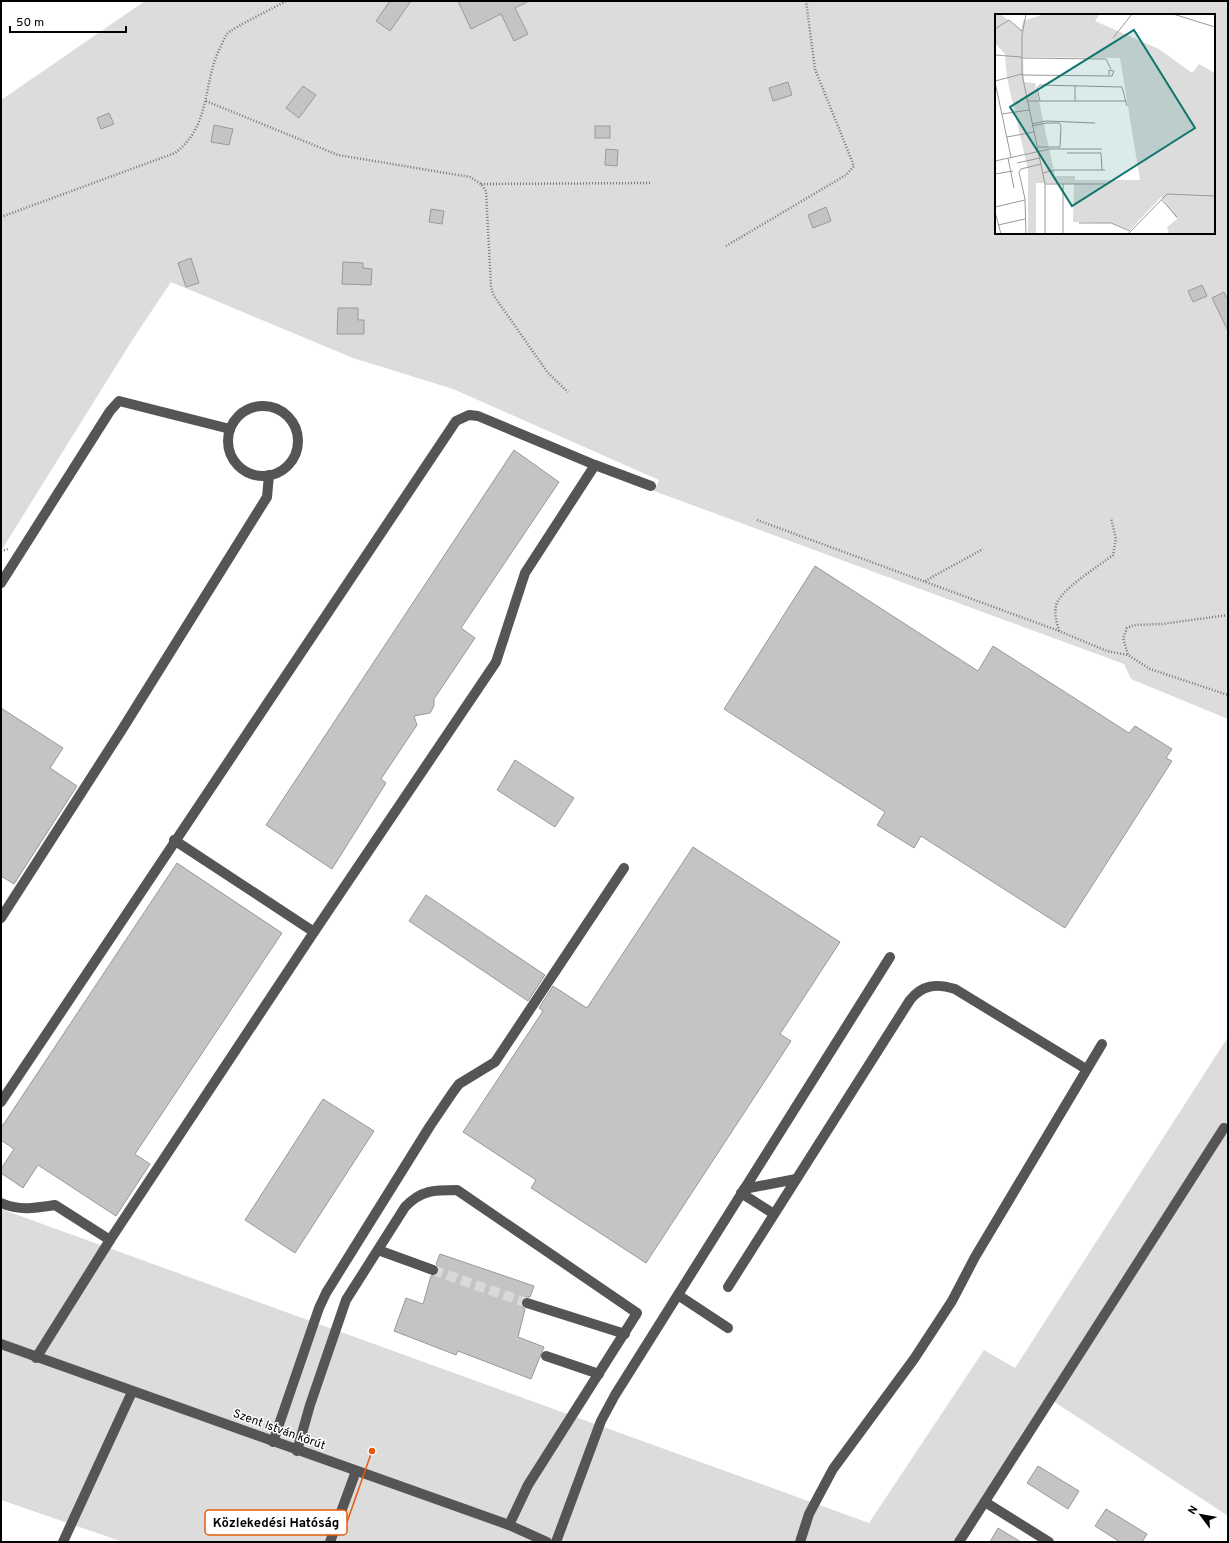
<svg xmlns="http://www.w3.org/2000/svg" width="1229" height="1543" viewBox="0 0 1229 1543" font-family="Overpass,sans-serif">
<rect width="100%" height="100%" fill="#fff"/>
<g fill="#dcdcdc" fill-rule="evenodd">
<path d="M145,1H1228V719L1131,679L1124,664L654,491L659,480L453,389L353,358L171,282L131,342L1,551V100ZM996,15H1214V233H996Z"/>
<polygon points="1228,1037 1228,1516 1047,1397 954,1542 123,1542 1,1500 1,1209 869,1523 984,1350 1015,1368"/>
</g>
<g fill="#c4c4c4" stroke="#999">
<polygon points="390,1 411,1 390,31 376,21"/>
<polygon points="458,1 529,1 515,8 528,34 514,41 501,14 471,29"/>
<polygon points="788,82 792,95 773,101 769,88"/>
<polygon points="303,86 316,95 299,118 286,108"/>
<polygon points="109,113 114,124 101,129 97,118"/>
<polygon points="214,125 233,129 229,145 211,142"/>
<rect x="595" y="126" width="15" height="12"/>
<polygon points="606,149 618,150 617,166 605,165"/>
<polygon points="826,207 831,221 813,228 808,215"/>
<polygon points="431,209 444,211 442,224 429,222"/>
<polygon points="191,258 199,283 186,287 178,263"/>
<polygon points="343,262 363,263 363,268 372,269 371,285 342,284"/>
<polygon points="1202,285 1207,296 1193,302 1188,291"/>
<polygon points="1224,292 1228,300 1228,331 1212,298"/>
<polygon points="338,308 358,308 358,320 364,320 364,334 337,334"/>
<polygon points="514,450 559,482 461,628 475,638 434,699 434,706 430,713 414,716 417,725 381,779 386,783 332,869 266,825"/>
<polygon points="815,566 978,671 993,646 1129,733 1135,726 1172,749 1166,758 1172,761 1065,928 921,836 914,848 877,825 885,812 724,709"/>
<polygon points="1,708 63,748 50,768 77,786 14,884 1,876"/>
<polygon points="515,760 574,798 555,827 497,790"/>
<polygon points="693,847 840,942 780,1034 791,1041 646,1263 531,1188 536,1180 463,1132 543,1011 539,1008 553,986 587,1008"/>
<polygon points="177,863 282,933 135,1154 150,1164 116,1216 38,1165 23,1188 1,1173 1,1169 14,1149 1,1140 1,1128"/>
<polygon points="426,895 545,975 528,1001 409,921"/>
<polygon points="323,1099 374,1131 295,1253 245,1220"/>
<polygon points="440,1254 534,1286 530,1297 525,1297 521,1301 522,1307 525,1309 518,1337 544,1347 531,1379 458,1351 456,1355 394,1331 406,1298 423,1304 431,1276 437,1275 439,1272 438,1266 436,1264"/>
<polygon points="1038,1466 1079,1491 1068,1509 1027,1483"/>
<polygon points="1106,1509 1147,1534 1142,1542 1120,1542 1095,1526"/>
<polygon points="998,1528 1021,1542 990,1542"/>
</g>
<g fill="none" stroke-linecap="round" stroke-linejoin="round">
<polyline stroke="#d9d9d9" stroke-width="10" stroke-dasharray="10 5" stroke-linecap="butt" points="433,1270 527,1303"/>
<g stroke="#777" stroke-width="2.5" stroke-dasharray="1 2" stroke-linecap="butt">
<polyline points="206,101 338,155 470,177 481,184 486,191 491,288 494,296 548,373 568,392"/>
<polyline points="481,184 650,183"/>
<path d="M1,217L175,153C212,125 202,84 220,48C222,44 224,38 227,34C232,28 276,7 286,1"/>
<polyline points="726,246 846,175 854,166 815,69 806,1"/>
<polyline points="757,520 1059,631 1107,651 1128,655"/>
<polyline points="1,551 8,549"/>
<polyline points="925,581 983,549"/>
<polyline points="1228,615 1162,624 1134,625 1127,628 1123,638 1128,655 1150,669 1228,695"/>
<path d="M1059,631C1057,623 1054,615 1056,606C1059,590 1099,566 1113,555L1116,539L1111,518"/>
</g>
<g stroke="#555" stroke-width="10">
<circle cx="263" cy="441" r="35"/>
<polyline points="1,583 110,411 119,401 230,429"/>
<polyline points="174,840 314,932"/>
<polyline points="1,918 123,728 267,497 269,475"/>
<polyline points="1,1102 456,421 469,415 478,416 595,465 651,486"/>
<polyline points="744,1189 796,1179"/>
<polyline points="741,1193 774,1214"/>
<path d="M1,1203C19,1211 36,1208 55,1205L110,1240"/>
<polyline points="378,1250 433,1270"/>
<path d="M728,1287L910,1000C922,985 936,983 955,989L1086,1069"/>
<polyline points="678,1295 728,1328"/>
<polyline points="527,1303 625,1334"/>
<polyline points="1,1344 509,1525 547,1542"/>
<polyline points="546,1356 599,1374"/>
<polyline points="36,1358 110,1240 314,932 496,662 525,573 595,465"/>
<polyline points="273,1442 319,1308 326,1293 430,1126 453,1092 459,1084 495,1062 624,868"/>
<path d="M297,1451L310,1405L346,1300L405,1207C421,1190 434,1190 457,1190L637,1313L528,1485L509,1525"/>
<polyline points="985,1502 1049,1542"/>
<polyline points="63,1542 132,1392"/>
<polyline points="330,1542 356,1471"/>
<polyline points="556,1542 601,1421 615,1395 890,957"/>
<polyline points="800,1542 809,1514 833,1469 914,1359 952,1301 975,1257 1102,1044"/>
<polyline points="959,1542 1224,1128"/>
</g>
</g>
<g text-anchor="middle" dominant-baseline="central" stroke-width="3" stroke-linejoin="round" paint-order="stroke">
<g font-size="12" fill="#000" stroke="#fff">
<text transform="translate(279 1430) rotate(20)">Szent István körút</text>
</g>
</g>
<g transform="translate(995 14)">
<rect width="220" height="220" fill="#fff"/>
<path d="M0,0H5L26,16L28,7L49,0H105L100,7L164,35L197,59L204,50L220,59V220H174L172,213L182,205L166,183L135,216L116,209L78,208L79,170L41,169V220H33V156L12,64L10,40L0,29ZM28,43L125,44L145,166H80V162H60L40,69L29,68Z" fill="#dcdcdc" fill-rule="evenodd"/>
<path fill="none" stroke="#999" stroke-width="1" d="M31,0L27,21V60L50,170V220M178,0L220,13M0,15L14,6L27,17M118,24L137,0M0,41L26,43M26,44L111,45L116,55M27,61L117,62L119,57L114,56V61M0,67L27,60M0,68L16,143M32,87H131M45,87L42,74L45,71L127,73L132,92M80,87V72M7,100L34,96M37,110L51,107L100,109M37,112L52,109H64L66,112L65,133H42M12,123L39,118M72,139H106L107,156M13,144L19,174M0,147L55,135H107M22,149L45,144M48,159L60,156H110M0,160L18,157M50,170H110M68,170V220M166,185L182,203M0,193L30,186M0,198L6,220M84,209H116L135,217M3,211L30,205M31,220L30,185L24,158L26,155L46,150M133,220L172,180L220,182"/>
<path fill="#0f766e" fill-opacity="0.15" stroke="#0f766e" stroke-width="2" d="M139,16L200,114L77,192L15,93Z"/>
<rect width="220" height="220" fill="none" stroke="#000" stroke-width="2"/>
</g>
<path fill="none" stroke="#e8590c" stroke-width="1.5" d="M372 1451L347 1522"/>
<circle fill="#e8590c" stroke="#fff" stroke-width="1.5" cx="372" cy="1451" r="4"/>
<rect fill="#fff" stroke="#e8590c" stroke-width="1.5" x="205" y="1510" width="142" height="25" rx="4"/>
<g font-size="13" text-anchor="middle" font-weight="bold" fill="#000">
<text x="276" y="1527">Közlekedési Hatóság</text>
</g>
<rect width="1229" height="1543" fill="none" stroke="#000000" stroke-width="4"/>
<g transform="translate(1201 1515) rotate(302)" stroke="#ffffff" stroke-width="3" paint-order="stroke">
<path d="M0-3L7 15L0 10L-7 15Z" fill="#000000"/>
<text y="-6" font-size="11" font-weight="bold" text-anchor="middle" fill="#000000">N</text>
</g>
<path d="M10 26v6h116v-6" fill="none" stroke="#000000" stroke-width="2"/>
<text x="16" y="26" font-size="12" fill="#000000" stroke="#ffffff" stroke-width="3" paint-order="stroke">50 m</text>
</svg>
